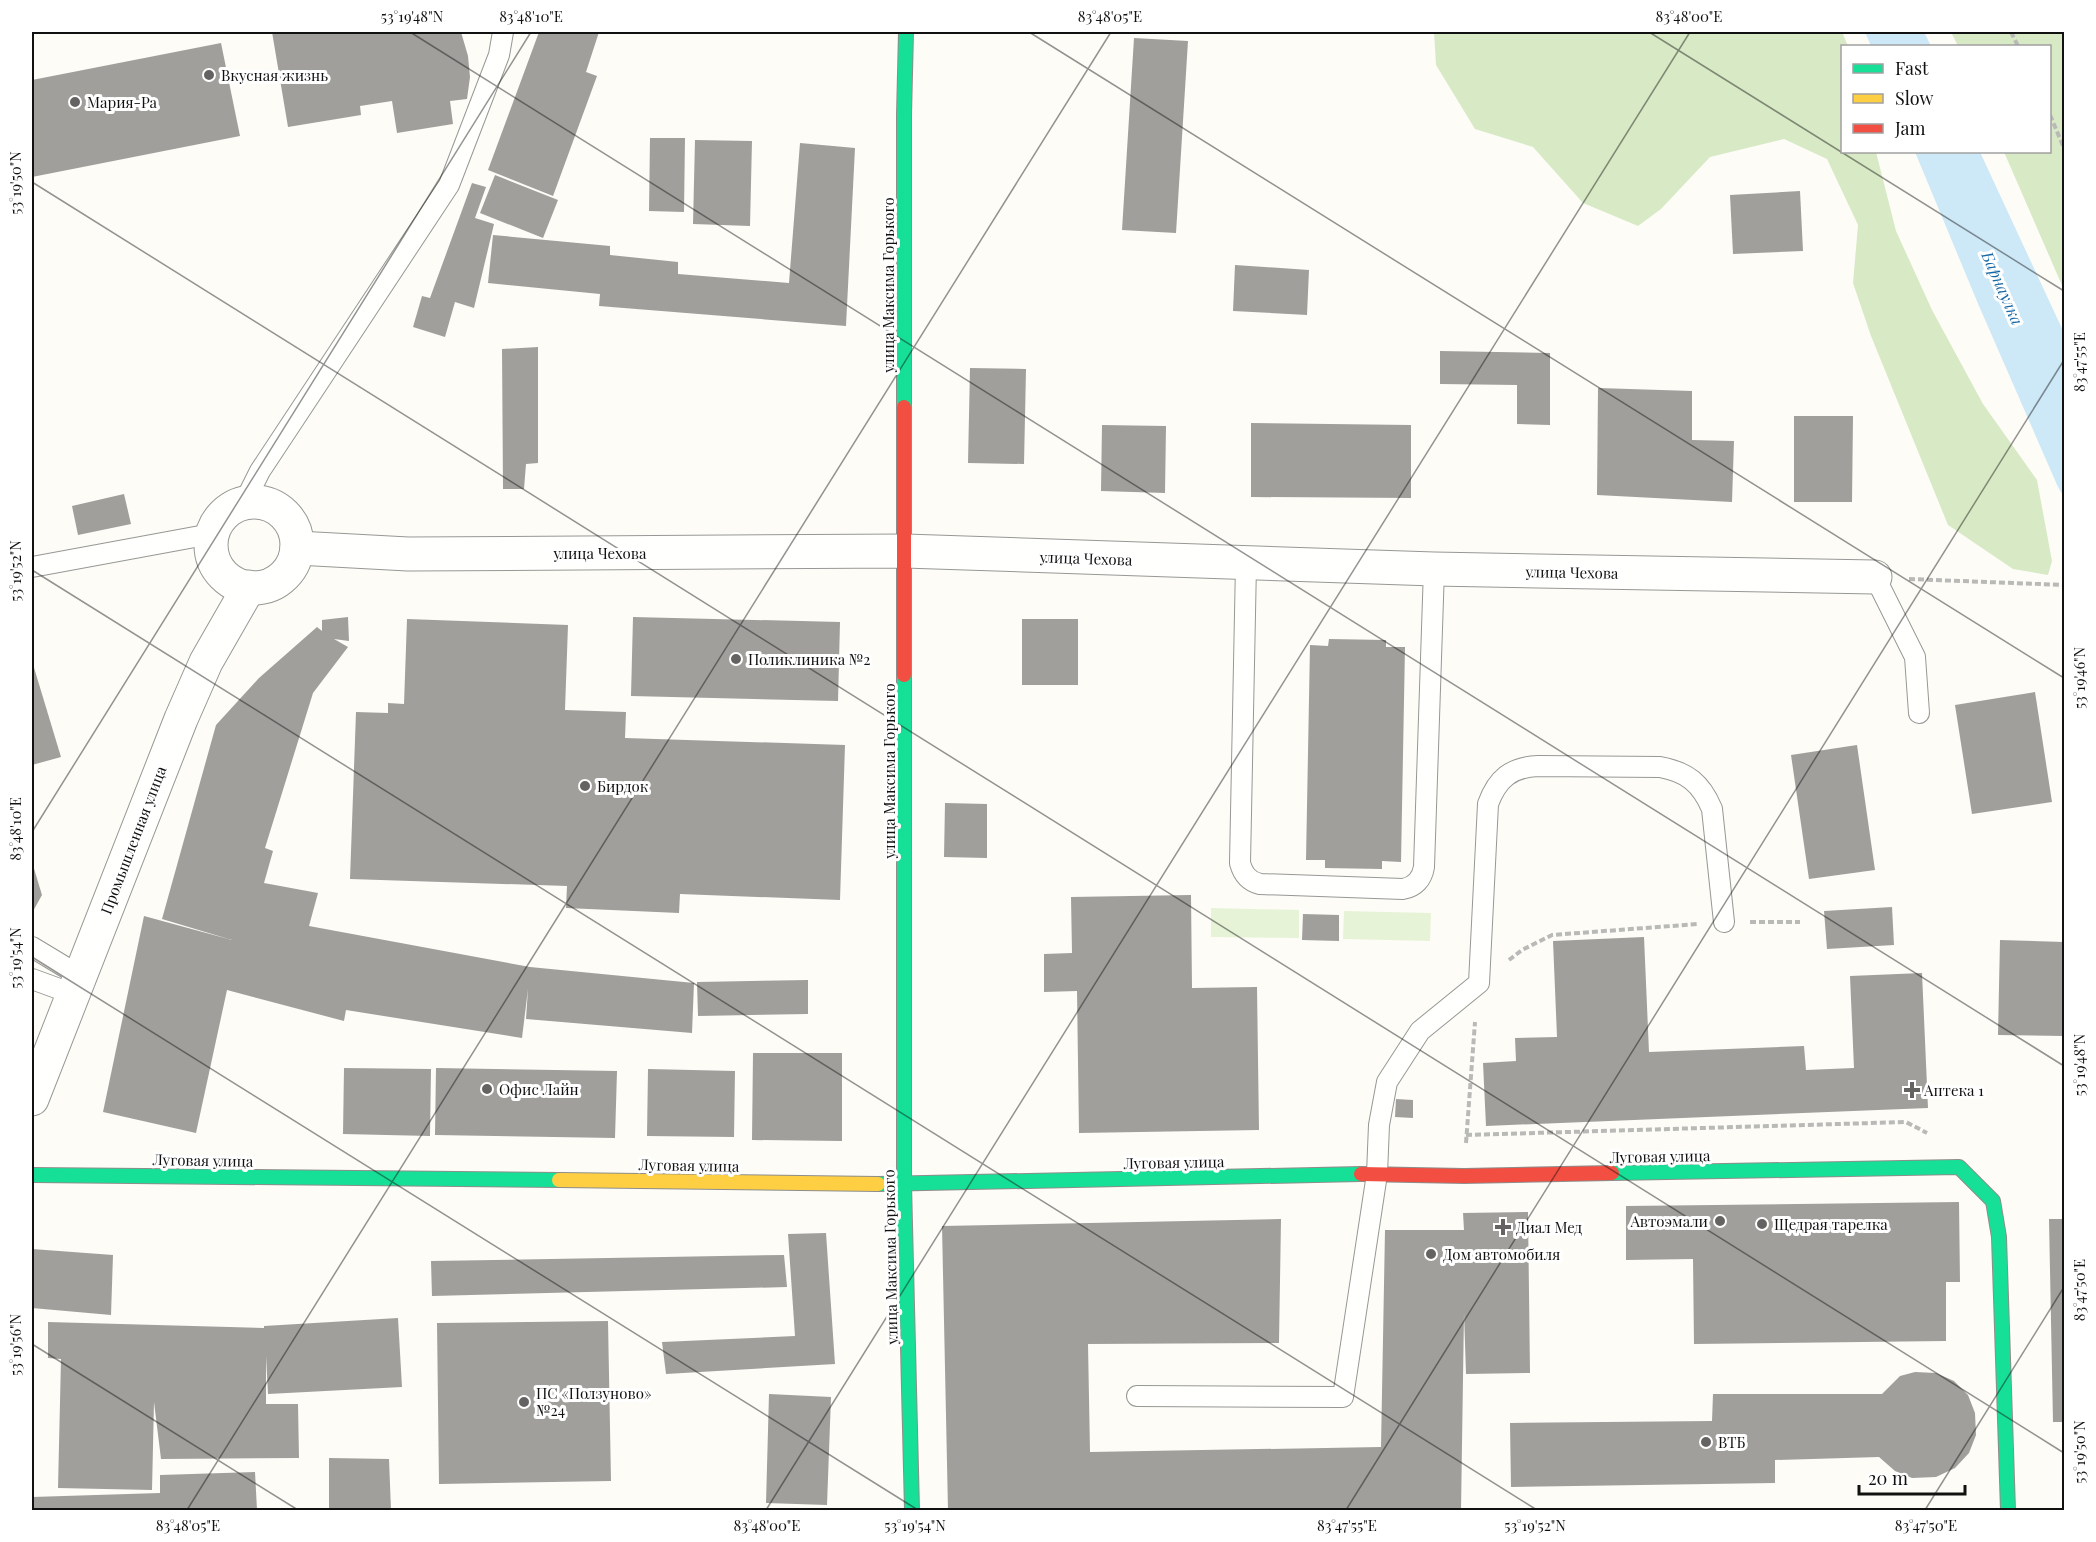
<svg xmlns="http://www.w3.org/2000/svg" width="2096" height="1542" viewBox="0 0 2096 1542" font-family="'Playfair Display',serif">
<rect width="100%" height="100%" fill="#fdfcf7"/>
<g fill="#e7f3d7">
<polygon points="1211,908 1299,910 1299,938 1211,937"/>
<polygon points="1344,911 1431,913 1430,941 1343,939"/>
</g>
<g fill="#d8eac5">
<polygon points="1434,32 1842,32 1848,46 1842,46 1842,152 1876,152 1896,231 1932,310 1983,404 2037,480 2052,561 2048,575 2013,569 1948,525 1871,336 1853,283 1858,225 1827,159 1784,139 1710,157 1661,209 1638,226 1583,203 1533,147 1475,129 1436,65"/>
<polygon points="1951,32 2064,32 2064,290 2004,152 2050,152 2050,46 1958,46"/>
</g>
<g fill="#cde8f7">
<polygon points="1865,32 1924,32 1931,46 1871,46"/>
<polygon points="1915,152 1980,152 2064,333 2064,497 2058,487 1979,306"/>
</g>
<g fill="#a19f9c">
<polygon points="272,32 461,32 468,56 470,77 467,99 450,101 453,124 397,133 392,101 360,106 361,115 288,127"/>
<polygon points="539,32 599,32 586,72 597,76 553,196 488,170"/>
<polygon points="1134,38 1188,41 1176,233 1122,230"/>
<polygon points="221,43 240,136 32,177 32,80"/>
<polygon points="650,138 685,138 684,212 649,211"/>
<polygon points="695,140 752,141 750,226 693,224"/>
<polygon points="800,143 855,148 846,326 599,306 600,294 488,283 493,235 610,246 610,255 678,262 678,274 789,283"/>
<polygon points="495,175 558,200 543,238 480,213"/>
<polygon points="472,183 486,187 475,218 494,224 474,308 455,302 445,337 413,327 422,296 430,298"/>
<polygon points="1800,191 1803,251 1733,254 1730,195"/>
<polygon points="1235,265 1309,270 1307,315 1233,311"/>
<polygon points="538,347 538,463 526,464 524,489 503,489 502,349"/>
<polygon points="1440,351 1550,353 1550,425 1517,424 1517,385 1440,384"/>
<polygon points="970,368 1026,369 1024,464 968,463"/>
<polygon points="1598,388 1692,391 1692,440 1734,441 1732,502 1597,495"/>
<polygon points="1794,416 1853,416 1852,502 1794,502"/>
<polygon points="1251,423 1411,425 1411,498 1251,497"/>
<polygon points="1102,425 1166,426 1165,493 1101,491"/>
<polygon points="124,494 131,524 78,535 72,506"/>
<polygon points="348,617 349,641 334,639 348,647 313,693 265,848 273,851 264,883 318,893 309,926 530,967 694,983 692,1033 526,1019 528,989 522,1038 346,1010 344,1021 227,990 196,1133 103,1112 144,916 232,940 162,919 216,725 259,678 317,627 322,631 322,620"/>
<polygon points="633,617 840,622 838,701 631,696"/>
<polygon points="407,619 568,625 565,710 626,712 625,738 845,745 840,900 680,894 679,913 566,908 567,886 350,879 356,712 388,713 388,703 404,704"/>
<rect x="1022" y="619" width="56" height="66"/>
<polygon points="1329,639 1386,640 1386,647 1405,647 1401,862 1382,861 1382,869 1325,868 1325,860 1306,860 1310,645 1328,646"/>
<polygon points="32,661 61,757 32,765"/>
<polygon points="2035,692 2052,802 1972,814 1955,705"/>
<polygon points="1857,745 1875,870 1809,879 1791,755"/>
<polygon points="945,803 987,804 987,858 944,857"/>
<polygon points="32,862 42,895 32,913"/>
<polygon points="1191,895 1192,988 1257,987 1259,1130 1079,1133 1077,991 1044,992 1044,954 1072,953 1071,897"/>
<polygon points="1892,907 1894,945 1827,949 1824,911"/>
<polygon points="1303,914 1339,915 1339,941 1302,940"/>
<polygon points="1644,937 1649,1052 1804,1046 1806,1070 1854,1068 1850,976 1922,973 1928,1108 1486,1126 1483,1063 1516,1061 1515,1038 1557,1037 1553,941"/>
<polygon points="2000,940 2064,942 2064,1036 1998,1035"/>
<polygon points="808,980 808,1014 698,1016 697,982"/>
<polygon points="753,1053 842,1053 842,1141 752,1140"/>
<polygon points="344,1068 431,1069 430,1136 343,1134"/>
<polygon points="436,1068 617,1071 615,1138 435,1135"/>
<polygon points="648,1069 735,1071 734,1137 647,1136"/>
<polygon points="1396,1099 1413,1100 1413,1118 1395,1117"/>
<polygon points="1959,1202 1960,1282 1946,1282 1946,1341 1694,1344 1693,1259 1626,1260 1626,1206"/>
<polygon points="1528,1212 1530,1373 1466,1374 1464,1313 1461,1510 948,1510 942,1226 1281,1219 1279,1343 1088,1344 1090,1452 1381,1447 1385,1230 1464,1230 1463,1213"/>
<polygon points="2049,1219 2064,1219 2064,1422 2053,1422"/>
<polygon points="826,1233 835,1364 666,1374 662,1342 795,1336 788,1234"/>
<polygon points="32,1249 113,1255 111,1315 32,1308"/>
<polygon points="784,1255 787,1287 432,1296 431,1261"/>
<polygon points="398,1318 402,1387 268,1394 266,1356 266,1404 298,1404 299,1458 161,1459 154,1402 152,1490 58,1488 61,1359 48,1358 48,1322 264,1328 264,1326"/>
<polygon points="608,1321 611,1481 439,1484 437,1323"/>
<polygon points="1915,1372 1936,1373 1954,1381 1968,1395 1975,1413 1976,1435 1969,1453 1955,1468 1936,1477 1912,1478 1895,1471 1879,1457 1775,1460 1775,1483 1511,1487 1510,1423 1712,1421 1713,1394 1882,1394 1900,1376"/>
<polygon points="769,1394 831,1397 827,1505 766,1503"/>
<polygon points="329,1458 389,1459 391,1510 329,1510"/>
<polygon points="255,1472 257,1510 32,1510 32,1497 160,1493 160,1475"/>
</g>
<g fill="none" stroke-linecap="round" stroke-linejoin="round">
<defs>
<g id="lane">
<polyline points="244,503 260,471 449,185 499,55 503,32"/>
<path d="M1246,564L1240,863C1243,874 1248,881 1260,884L1403,889C1415,887 1422,879 1424,867L1434,569"/>
<polyline points="32,567 211,534"/>
<polyline points="1875,577 1915,657 1919,713"/>
<polyline points="32,947 80,976"/>
<polyline points="32,979 73,994"/>
<path d="M1137,1396L1343,1397L1377,1174L1379,1125L1387,1082L1420,1031L1479,983L1488,804C1497,779 1511,767 1538,766L1660,767C1687,772 1701,783 1712,809L1724,922"/>
</g>
<g id="street">
<circle cx="254" cy="545" r="43"/>
<polyline points="297,548 408,554 905,551 1434,569 1875,577"/>
<polyline points="32,1099 181,719 206,662 249,587"/>
</g>
<g id="fast">
<polyline points="904,407 904,115 906,32"/>
<polyline points="904,675 904,1184 912,1510"/>
<polyline points="1612,1173 1959,1167 1993,1201 1999,1237 2008,1510"/>
<polyline points="32,1175 559,1180"/>
<polyline points="878,1184 1361,1174"/>
</g>
<polyline id="slow" points="559,1180 878,1184"/>
<g id="jam">
<polyline points="904,407 904,675"/>
<polyline points="1361,1174 1464,1176 1612,1173"/>
</g>
</defs>
<use href="#lane" stroke="#979795" stroke-width="22"/>
<use href="#street" stroke="#979795" stroke-width="35"/>
<use href="#fast" stroke="#8e8d8b" stroke-width="16"/>
<use href="#slow" stroke="#8e8d8b" stroke-width="16"/>
<use href="#jam" stroke="#8e8d8b" stroke-width="16"/>
<g stroke="#b9b9b8" stroke-width="4" stroke-dasharray="6 3" stroke-linecap="butt">
<polyline points="2011,32 2018,46"/>
<polyline points="2050,115 2064,148"/>
<polyline points="1909,579 2064,585"/>
<polyline points="1750,922 1800,922"/>
<polyline points="1509,960 1522,950 1552,935 1698,924"/>
<polyline points="1466,1135 1906,1122 1927,1133"/>
<polyline points="1466,1143 1475,1022"/>
</g>
<use href="#lane" stroke="#fffffe" stroke-width="20"/>
<use href="#street" stroke="#fffffe" stroke-width="33"/>
<use href="#fast" stroke="#16e098" stroke-width="14"/>
<use href="#slow" stroke="#ffcf43" stroke-width="14"/>
<use href="#jam" stroke="#f24e42" stroke-width="14"/>
</g>
<path fill="none" stroke="#111" stroke-width="1.5" stroke-opacity="0.45" d="M410,32L2064,1066M1029,32L2064,678M1649,32L2064,291M32,182L2064,1453M32,570L1537,1510M32,832L531,32M32,957L918,1510M32,1344L298,1510M187,1510L1111,32M766,1510L1690,32M1346,1510L2064,360M1925,1510L2064,1287"/>
<g fill="#646362" stroke="#fff" stroke-width="2">
<circle cx="209" cy="75" r="6"/>
<circle cx="75" cy="102" r="6"/>
<circle cx="736" cy="659" r="6"/>
<circle cx="585" cy="786" r="6"/>
<circle cx="487" cy="1089" r="6"/>
<path d="M1909 1081h6v6h6v6h-6v6h-6v-6h-6v-6h6z"/>
<circle cx="1720" cy="1221" r="6"/>
<circle cx="1762" cy="1224" r="6"/>
<path d="M1500 1218h6v6h6v6h-6v6h-6v-6h-6v-6h6z"/>
<circle cx="1431" cy="1254" r="6"/>
<circle cx="524" cy="1402" r="6"/>
<circle cx="1706" cy="1442" r="6"/>
</g>
<g text-anchor="middle" dominant-baseline="central" stroke-width="6" stroke-linejoin="round" paint-order="stroke">
<g font-size="15" fill="#111" stroke="#fff" text-anchor="start">
<text x="221" y="75">Вкусная жизнь</text>
<text x="87" y="102">Мария-Ра</text>
<text x="748" y="659">Поликлиника №2</text>
<text x="597" y="786">Бирдок</text>
<text x="499" y="1089">Офис Лайн</text>
<text x="1924" y="1090">Аптека 1</text>
<text x="1708" y="1221" text-anchor="end">Автоэмали</text>
<text x="1774" y="1224">Щедрая тарелка</text>
<text x="1516" y="1227">Диал Мед</text>
<text x="1443" y="1254">Дом автомобиля</text>
<text x="536" y="1393">ПС «Ползуново»<tspan x="536" dy="17">№24</tspan></text>
<text x="1718" y="1442">ВТБ</text>
</g>
<g font-size="15" fill="#111" stroke="#fff">
<text transform="translate(888 285) rotate(-90)">улица Максима Горького</text>
<text x="600" y="553">улица Чехова</text>
<text transform="translate(1086 558) rotate(2)">улица Чехова</text>
<text transform="translate(1572 572) rotate(1)">улица Чехова</text>
<text transform="translate(889 771) rotate(-90)">улица Максима Горького</text>
<text transform="translate(133 840) rotate(-69)">Промышленная улица</text>
<text transform="translate(1660 1156) rotate(-1)">Луговая улица</text>
<text transform="translate(203 1160) rotate(1)">Луговая улица</text>
<text transform="translate(1174 1162) rotate(-1)">Луговая улица</text>
<text transform="translate(689 1165) rotate(1)">Луговая улица</text>
<text transform="translate(890 1257) rotate(-91)">улица Максима Горького</text>
</g>
<g font-size="16" font-style="italic" fill="#1768a6" stroke="#fff">
<text transform="translate(2003 288) rotate(66)">Барнаулка</text>
</g>
</g>
<rect width="2096" height="1542" fill="none" stroke="#ffffff" stroke-width="66"/>
<rect x="1841" y="45" width="210" height="108" fill="#ffffff" stroke="#a0a0a0" stroke-width="1.5"/>
<rect x="1853" y="64" width="30" height="9" fill="#16e098" stroke="#a0a0a0" stroke-width="1.5"/>
<text x="1895" y="75" font-size="18" fill="#111111">Fast</text>
<rect x="1853" y="94" width="30" height="9" fill="#ffcf43" stroke="#a0a0a0" stroke-width="1.5"/>
<text x="1895" y="105" font-size="18" fill="#111111">Slow</text>
<rect x="1853" y="124" width="30" height="9" fill="#f24e42" stroke="#a0a0a0" stroke-width="1.5"/>
<text x="1895" y="135" font-size="18" fill="#111111">Jam</text>
<path d="M1859 1485v9h106v-9" fill="none" stroke="#111111" stroke-width="3"/>
<text x="1868" y="1485" font-size="18" fill="#111111" stroke="#ffffff" stroke-width="4.5" paint-order="stroke">20 m</text>
<rect x="33" y="33" width="2030" height="1476" fill="none" stroke="#111" stroke-width="2"/>
<g font-size="15" text-anchor="middle" fill="#111">
<text x="412" y="22">53°19'48"N</text>
<text x="531" y="22">83°48'10"E</text>
<text x="1110" y="22">83°48'05"E</text>
<text x="1689" y="22">83°48'00"E</text>
<text transform="translate(16 183) rotate(-90)" y="5">53°19'50"N</text>
<text transform="translate(2080 362) rotate(-90)" y="5">83°47'55"E</text>
<text transform="translate(16 571) rotate(-90)" y="5">53°19'52"N</text>
<text transform="translate(2080 678) rotate(-90)" y="5">53°19'46"N</text>
<text transform="translate(16 829) rotate(-90)" y="5">83°48'10"E</text>
<text transform="translate(16 958) rotate(-90)" y="5">53°19'54"N</text>
<text transform="translate(2080 1065) rotate(-90)" y="5">53°19'48"N</text>
<text transform="translate(2080 1290) rotate(-90)" y="5">83°47'50"E</text>
<text transform="translate(16 1345) rotate(-90)" y="5">53°19'56"N</text>
<text transform="translate(2080 1452) rotate(-90)" y="5">53°19'50"N</text>
<text x="188" y="1531">83°48'05"E</text>
<text x="767" y="1531">83°48'00"E</text>
<text x="915" y="1531">53°19'54"N</text>
<text x="1347" y="1531">83°47'55"E</text>
<text x="1535" y="1531">53°19'52"N</text>
<text x="1926" y="1531">83°47'50"E</text>
</g>
</svg>
